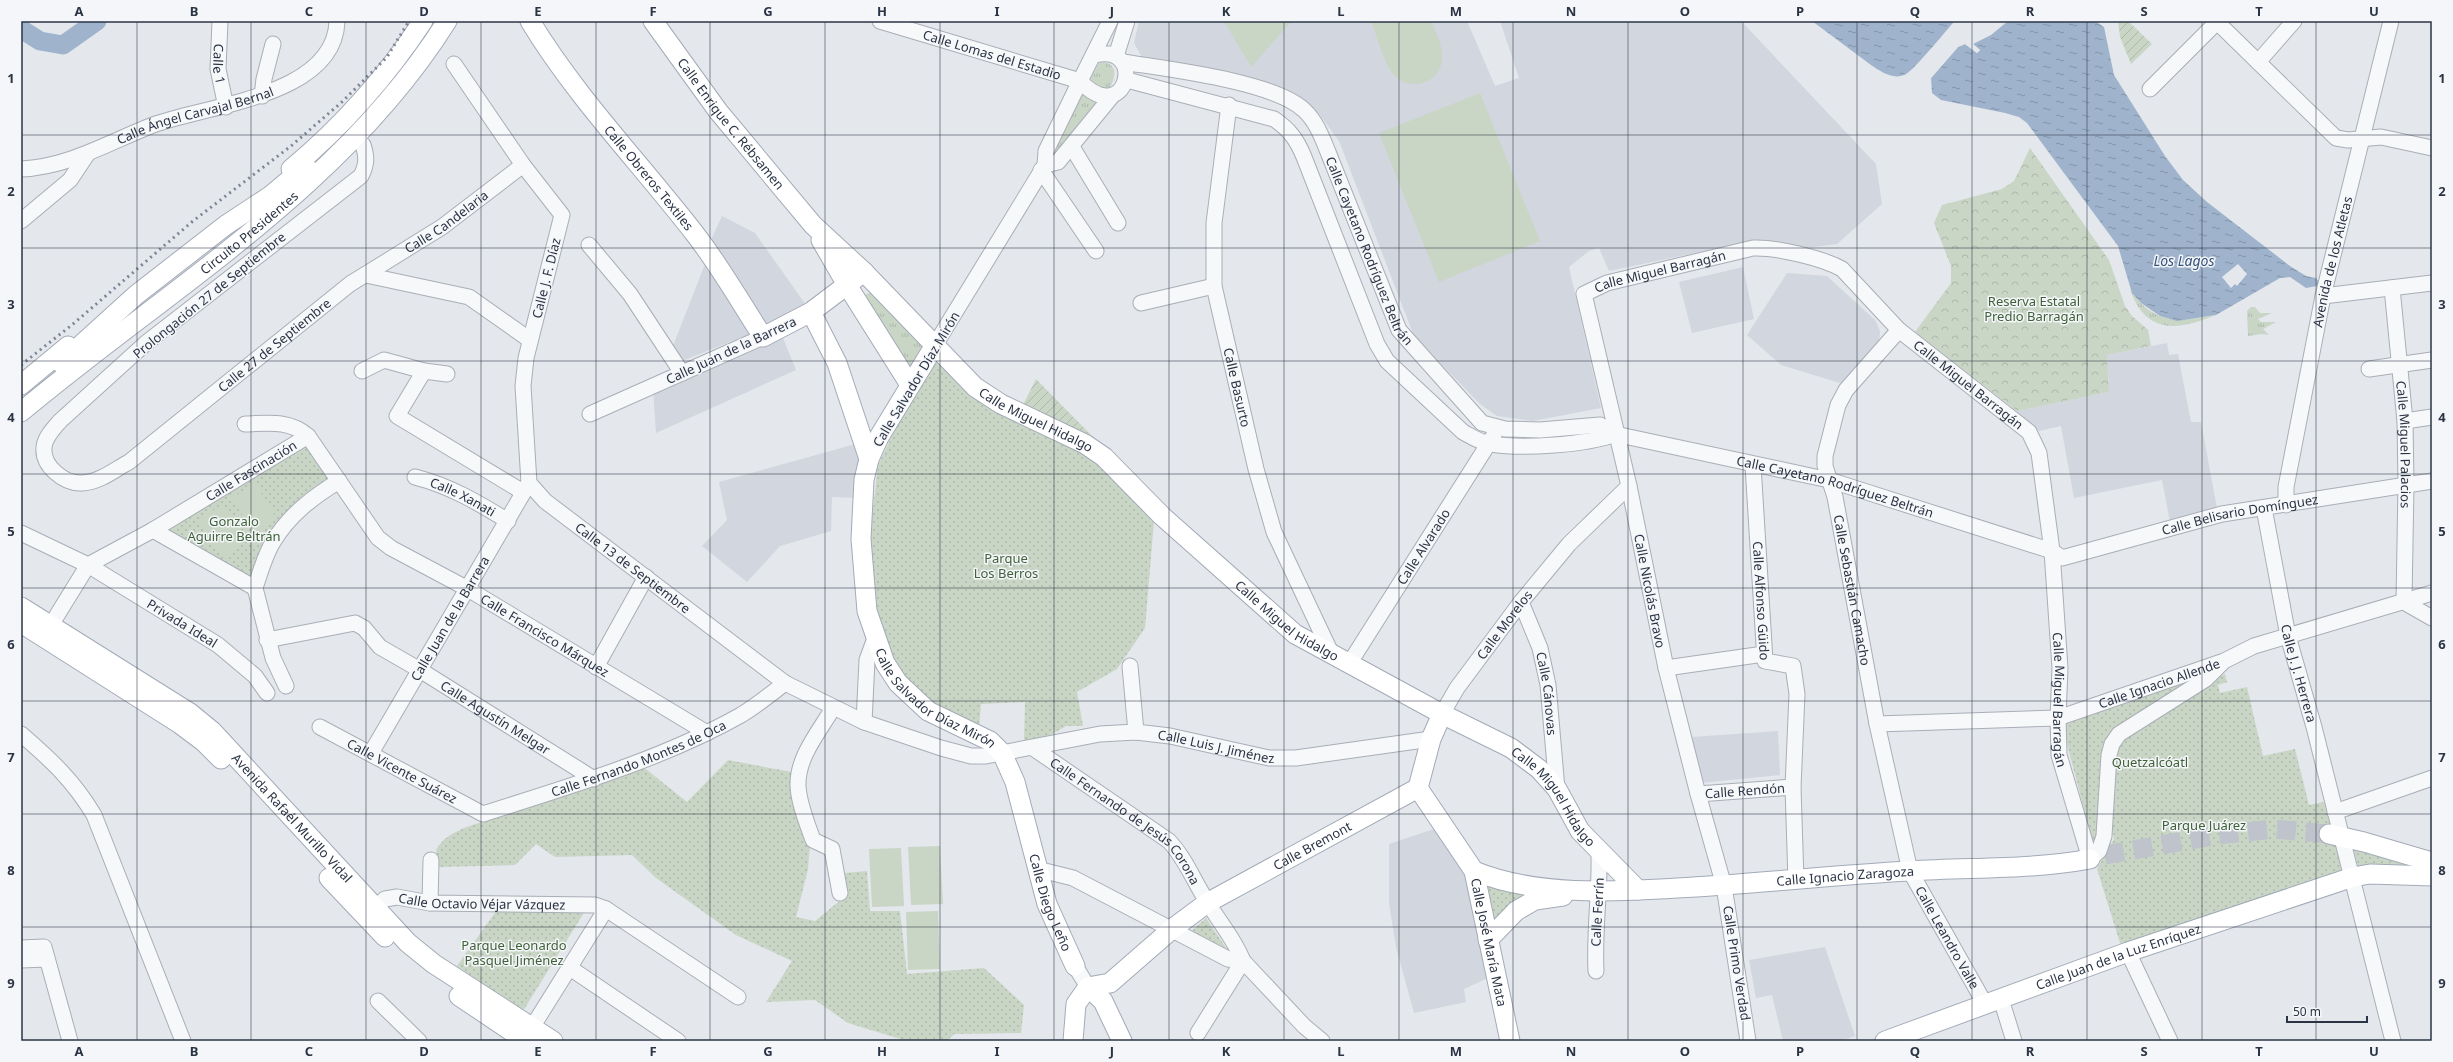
<svg xmlns="http://www.w3.org/2000/svg" width="2453" height="1062" viewBox="0 0 2453 1062" font-family="'Noto Sans',sans-serif">
<defs>
<pattern id="grass-tufts" width="24" height="20" patternUnits="userSpaceOnUse"><rect width="24" height="20" fill="#c9d6c5"/><path d="M3 7l-1-3M5 7V3M7 7l1-3M15 17l-1-3M17 17v-4M19 17l1-3" fill="none" stroke="#adb8ab"/></pattern>
<pattern id="forest-crowns" width="20" height="18" patternUnits="userSpaceOnUse"><rect width="20" height="18" fill="#c9d6c5"/><path d="M2 6a3 3 0 1 1 6 0M12 15a3 3 0 1 1 6 0" fill="none" stroke="#adb8ab"/></pattern>
<pattern id="park-dots" width="8" height="8" patternUnits="userSpaceOnUse"><rect width="8" height="8" fill="#c9d6c5"/><path d="M2 2h.1M6 6h.1" fill="none" stroke="#adb8ab" stroke-width="1.8" stroke-linecap="round"/></pattern>
<pattern id="garden-furrows" width="10" height="10" patternUnits="userSpaceOnUse"><rect width="10" height="10" fill="#c9d6c5"/><path d="M-1 1l2-2M0 10L10 0M9 11l2-2" fill="none" stroke="#adb8ab"/></pattern>
<pattern id="water-ripples" width="26" height="14" patternUnits="userSpaceOnUse"><rect width="26" height="14" fill="#9fb4cc"/><path d="M2 4q2-2 4 0t4 0M15 11q2-2 4 0t4 0" fill="none" stroke="#8293a7"/></pattern>
</defs>
<rect width="100%" height="100%" fill="#e4e7ec"/>
<g fill="#d2d6de">
<polygon points="1139,21 1467,21 1495,86 1519,78 1500,21 1741,21 1876,164 1882,204 1837,244 1783,251 1743,243 1609,271 1599,248 1589,251 1569,267 1601,408 1533,421 1497,416 1480,404 1414,336 1339,141 1320,115 1290,92 1144,61 1134,43"/>
<polygon points="722,216 755,233 806,305 765,327 709,244"/>
<polygon points="705,264 750,334 682,361 673,346"/>
<polygon points="1743,267 1754,319 1692,333 1679,282"/>
<polygon points="1787,273 1827,276 1875,320 1880,331 1879,343 1843,384 1781,365 1747,335"/>
<polygon points="781,333 796,370 656,433 653,388"/>
<polygon points="2167,343 2169,355 2178,354 2191,422 2201,422 2218,514 2171,527 2162,480 2074,498 2061,426 2039,431 2017,411 2109,392 2107,355"/>
<polygon points="859,443 859,498 832,497 831,531 780,546 747,582 702,546 727,520 719,482"/>
<polygon points="1778,731 1780,775 1700,783 1692,737"/>
<polygon points="1440,827 1464,870 1473,901 1488,978 1464,989 1466,1002 1414,1013 1396,947 1389,903 1389,844"/>
<polygon points="1825,947 1855,1036 1841,1041 1783,1041 1772,995 1756,998 1749,960"/>
</g>
<g fill="url(#grass-tufts)">
<path d="M1105,62C1120,67 1114,79 1109,90L1100,93L1089,82L1099,63Z"/>
<polygon points="1080,90 1100,105 1052,161 1047,160"/>
<path d="M2130,289C2152,325 2181,322 2216,315C2179,330 2146,336 2130,289Z"/>
<polygon points="873,291 927,346 911,376 865,295"/>
<polygon points="2251,307 2255,307 2260,313 2272,313 2258,319 2261,322 2276,322 2263,329 2269,335 2262,334 2248,336 2247,311"/>
</g>
<polygon fill="url(#forest-crowns)" points="2030,148 2109,260 2125,306 2132,316 2148,330 2151,346 2107,355 2109,392 2017,411 1915,332 1951,283 1951,266 1934,223 1942,205 2002,189 2014,181"/>
<g fill="url(#park-dots)">
<polygon points="937,358 1100,460 1154,521 1145,628 1117,669 1077,692 1083,726 1066,726 1039,742 1024,744 1025,702 981,704 979,729 906,692 864,590 878,465 915,388"/>
<polygon points="308,436 339,481 290,518 255,588 153,530"/>
<polygon points="2216,666 2115,739 2103,830 2094,847 2062,725"/>
<polygon points="2225,674 2227,682 2218,685 2220,693 2247,687 2263,756 2295,749 2309,805 2324,802 2344,875 2121,946 2097,869 2114,839 2110,816 2113,752 2127,732 2203,684"/>
<path d="M728,760L792,772L810,844L808,869L796,917L815,921L847,895L845,873L867,871L870,911H900L907,974L984,968L1024,1005L1021,1033L954,1034L947,1041H907L848,1023L815,1000L766,1002L792,961L736,935L656,878L632,855L555,857L536,844L515,865L439,867L436,850C444,837 451,834 464,828L642,766L687,802Z"/>
<path d="M2353,848L2432,869C2407,865 2383,861 2359,869Z"/>
<polygon points="1484,881 1535,892 1491,926"/>
<polygon points="504,900 590,903 523,1011 457,966"/>
<polygon points="1206,918 1234,960 1186,936"/>
</g>
<g fill="url(#garden-furrows)">
<polygon points="2118,21 2128,21 2152,44 2131,64 2120,37"/>
<polygon points="1036,379 1104,448 1023,405"/>
</g>
<g fill="#c9d6c5">
<polygon points="1224,21 1292,21 1251,67"/>
<path d="M1371,21H1431C1436,33 1443,46 1442,59C1440,84 1410,92 1394,75C1384,64 1377,36 1371,21Z"/>
<polygon points="1480,93 1540,241 1439,282 1379,133"/>
<polygon points="255,483 277,519 254,534 232,498"/>
<polygon points="223,504 248,540 223,557 199,520"/>
<polygon points="940,846 943,904 911,905 908,847"/>
<polygon points="901,848 904,906 872,907 869,849"/>
<polygon points="938,911 940,969 908,970 906,912"/>
</g>
<g fill="url(#water-ripples)">
<path d="M1812,21H1952L1953,23C1943,34 1915,69 1906,74C1894,81 1880,71 1871,65Z"/>
<polygon points="2008,21 2095,21 2104,27 2114,75 2165,156 2183,180 2207,202 2290,266 2306,276 2316,278 2319,282 2317,286 2306,288 2290,277 2280,278 2216,315 2177,321 2160,316 2141,303 2132,293 2118,246 2027,123 2019,117 2005,113 1941,100 1932,93 1931,78 1958,47 1965,44 1977,53 1980,50 1973,44 1991,35"/>
</g>
<g fill="#e4e7ec">
<polygon points="1975,40 1973,44 1980,50 1977,53 1965,44 1958,47 1931,78 1931,90 1929,89 1929,77 1957,45 1966,42 1977,50 1971,44"/>
<polygon points="2238,264 2247,274 2237,286 2235,284 2231,288 2222,277"/>
</g>
<g fill="none" stroke-linecap="round" stroke-linejoin="round">
<polyline stroke="#9fb4cc" stroke-width="19" points="21,29 40,41 63,45 97,21"/>
<polyline stroke="#bfc3cb" stroke-width="19" stroke-dasharray="19 10" stroke-linecap="butt" points="2105,855 2218,835 2274,829 2329,834"/>
<defs>
<g id="minor">
<path id="s1" d="M220,21L218,69L226,107"/>
<path id="s2" d="M880,21L1080,81L1046,151L1045,165L935,345"/>
<polyline points="2216,21 2336,138 2348,140 2381,137 2432,148"/>
<path d="M1095,55C1148,43 1126,130 1080,81L1110,21"/>
<polyline points="1116,56 1127,21"/>
<path id="s3" d="M1123,62C1166,69 1273,81 1304,110C1316,121 1322,137 1328,152L1399,330L1482,423L1505,429L1540,430L1600,425L1615,434L1829,480L2052,551L2062,558L2222,514L2432,481"/>
<polyline points="2258,62 2294,21"/>
<path id="s4" d="M454,64L523,165L562,215L526,358L523,386L529,483L545,501L785,683L864,722L941,748L971,756H986L1100,734L1136,732L1170,736L1269,758H1296L1431,739"/>
<path d="M1127,80L1274,119C1290,130 1297,140 1304,157L1377,344L1387,361L1463,432C1472,437 1481,443 1491,444C1521,449 1588,445 1615,434"/>
<polyline points="2150,89 2217,22"/>
<polyline points="262,96 264,79 273,44"/>
<path id="s5" d="M1229,105L1214,223V286L1256,469L1274,532L1332,655"/>
<path id="s6" d="M363,145C367,157 367,164 361,176L146,343L60,421C54,428 45,437 44,447C42,466 64,484 82,483C100,482 114,470 129,462L350,284L442,227L523,165"/>
<polyline points="1072,147 1118,223"/>
<polyline points="1045,165 1058,162 1112,96"/>
<path id="s7" d="M21,169C69,167 109,142 153,125C205,105 335,97 337,21"/>
<polyline points="1041,170 1096,251"/>
<polyline points="21,221 70,180 88,153"/>
<polyline points="589,245 630,294 682,373"/>
<polyline points="366,275 469,297 530,340"/>
<path id="s8" d="M2392,288L2405,421L2406,484L2404,602L2432,618"/>
<polyline points="2323,296 2432,283"/>
<polyline points="1141,303 1214,286"/>
<path id="s9" d="M1899,330L1846,390L1838,405L1825,456V466L1835,497L1877,724L1910,871L1985,1004"/>
<polyline points="2369,369 2432,360"/>
<polyline points="362,371 384,360 424,371 447,374"/>
<polyline points="424,371 397,416 523,492"/>
<polyline points="590,414 763,337"/>
<polyline points="2405,421 2432,417"/>
<path id="s10" d="M245,424C269,423 290,420 308,436L378,538L391,548L468,589L707,733"/>
<path id="s11" d="M1753,465L1765,661L1793,666L1797,694L1793,787L1796,881"/>
<path id="s12" d="M415,477C450,486 477,502 508,521"/>
<path id="s13" d="M2286,505V487L2323,296L2391,21"/>
<path id="s14" d="M2264,508L2288,636L2314,727L2393,1041"/>
<polyline points="153,530 255,588"/>
<path id="s15" d="M21,533L88,565L218,645L255,676L267,693"/>
<path d="M255,588C260,573 265,555 273,542C289,515 313,497 339,481"/>
<polyline points="255,588 273,658 286,686"/>
<path id="s16" d="M1521,602L1540,648L1548,685L1557,789"/>
<path id="s17" d="M51,625L88,565L153,530L308,436"/>
<path id="s18" d="M267,640L355,623L364,628L380,647L420,670L594,779"/>
<path id="s19" d="M1349,664L1494,435"/>
<polyline points="1130,666 1136,732"/>
<polyline points="596,667 646,577"/>
<polyline points="1666,668 1764,654"/>
<path d="M833,708C819,732 797,757 798,786C799,804 807,823 813,840L832,849L840,893"/>
<path id="s20" d="M1442,714L1457,688L1521,602L1569,544L1629,486"/>
<polyline points="864,722 867,660 875,638"/>
<path id="s21" d="M1877,724L2058,718L2224,661L2254,646L2432,593"/>
<path id="s22" d="M320,727L483,814C570,786 661,760 741,715C756,706 771,694 785,683"/>
<path d="M21,734C51,760 73,780 94,815L183,1041"/>
<path id="s23" d="M1033,748L1169,841C1186,859 1194,882 1208,903C1220,923 1235,940 1243,961L1304,1026L1322,1041"/>
<path id="s24" d="M371,753L529,483"/>
<path id="s25" d="M1698,794L1793,787"/>
<polyline points="2335,812 2432,778"/>
<polyline points="2090,859 2099,851 2104,836 2109,755 2112,744 2119,734 2206,679 2222,663"/>
<polyline points="1037,869 1073,878 1228,959 1243,961 1198,1033"/>
<polyline points="430,903 431,860"/>
<path id="s26" d="M367,914L385,899L397,897L430,903L595,905L606,909L738,997"/>
<polyline points="21,948 44,947 70,1041"/>
<polyline points="2128,952 2170,1041"/>
<polyline points="21,960 47,959"/>
<polyline points="1075,966 1088,987"/>
<polyline points="570,968 678,1041"/>
<path id="s27" d="M1596,971C1594,931 1600,893 1599,853"/>
<polyline points="2001,999 2014,1041"/>
<polyline points="378,1001 419,1041"/>
<polyline points="526,1037 606,909"/>
<path id="s28" d="M1748,1041L1724,886L1698,794L1666,668L1629,486L1584,294L1607,283L1753,248C1776,247 1822,258 1842,269L1899,330L2029,432L2039,453L2052,551L2060,668L2058,718L2059,755L2090,859"/>
</g>
<g id="major">
<path id="s29" d="M530,21C576,97 640,163 695,234C720,266 741,303 763,337L811,312L864,272"/>
<path id="s30" d="M653,21L718,111L813,225L864,272L975,387L1001,404L1085,444L1104,457L1162,516L1295,634L1442,714L1511,748L1539,769L1557,789L1580,831L1638,890"/>
<path d="M291,169C343,126 386,77 423,21"/>
<polyline points="821,240 847,285 910,385"/>
<polyline points="811,312 837,363 869,459"/>
<path id="s31" d="M935,345L879,437L869,459L864,480L861,539L867,611L885,663L898,683L928,711L990,741L1002,753L1015,782L1047,904L1075,966"/>
<polyline points="61,363 136,295 226,225 270,196 306,166"/>
<polyline points="21,385 68,346"/>
<path id="s32" d="M21,412C168,289 343,187 447,21"/>
<path id="s33" d="M21,607L190,713L212,731L408,943L434,964L553,1041"/>
<polyline points="21,623 180,724 204,742 221,759"/>
<path id="s34" d="M1418,788L1474,871L1510,1041"/>
<polyline points="1418,788 1431,739 1442,714"/>
<polyline points="2329,834 2364,842 2432,862"/>
<path id="s35" d="M1474,871C1535,896 1612,892 1677,888C1755,884 1832,875 1910,871C1971,867 2031,870 2090,859"/>
<polyline points="329,878 385,937"/>
<polyline points="1488,940 1516,911 1535,900 1563,896"/>
<path id="s36" d="M1088,987L1110,983L1172,929L1207,903L1418,788"/>
<polyline points="1088,987 1103,1001 1122,1041"/>
<polyline points="459,996 526,1041"/>
<polyline points="1073,1041 1076,1004 1088,987"/>
<path id="s37" d="M1885,1041L2128,952L2353,877L2370,874L2432,876"/>
</g>
</defs>
<use href="#minor" stroke="#a9aeb7" stroke-width="17"/>
<use href="#major" stroke="#a3abb8" stroke-width="21"/>
<use href="#minor" stroke="#f7f8fa" stroke-width="15"/>
<use href="#major" stroke="#fff" stroke-width="19"/>
<polyline stroke="#7d8696" stroke-width="3" stroke-dasharray="2 4" stroke-linecap="butt" points="21,365 73,324 193,221 291,146 343,101 387,57 409,21"/>
</g>
<path fill="none" stroke="#2b3445" stroke-width="1" stroke-opacity="0.55" d="M137,21V1041M251,21V1041M366,21V1041M481,21V1041M596,21V1041M710,21V1041M825,21V1041M940,21V1041M1054,21V1041M1169,21V1041M1284,21V1041M1399,21V1041M1513,21V1041M1628,21V1041M1743,21V1041M1857,21V1041M1972,21V1041M2087,21V1041M2202,21V1041M2316,21V1041M21,135H2432M21,248H2432M21,361H2432M21,474H2432M21,588H2432M21,701H2432M21,814H2432M21,927H2432"/>
<g text-anchor="middle" dominant-baseline="central" stroke-width="3" stroke-linejoin="round" paint-order="stroke">
<g font-size="13" fill="#2b3445" stroke="#f4f6f9">
<text stroke="none"><textPath href="#s2" startOffset="117">Calle Lomas del Estadio</textPath></text>
<text stroke="none"><textPath href="#s1" startOffset="43">Calle 1</textPath></text>
<text stroke="none"><textPath href="#s7" startOffset="183">Calle Ángel Carvajal Bernal</textPath></text>
<text stroke="none"><textPath href="#s30" startOffset="129">Calle Enrique C. Rébsamen</textPath></text>
<text stroke="none"><textPath href="#s29" startOffset="197">Calle Obreros Textiles</textPath></text>
<text stroke="none"><textPath href="#s6" startOffset="960">Calle Candelaria</textPath></text>
<text stroke="none"><textPath href="#s32" startOffset="290">Circuito Presidentes</textPath></text>
<text stroke="none"><textPath href="#s3" startOffset="345">Calle Cayetano Rodríguez Beltrán</textPath></text>
<text stroke="none"><textPath href="#s13" startOffset="248">Avenida de los Atletas</textPath></text>
<text stroke="none"><textPath href="#s28" startOffset="845">Calle Miguel Barragán</textPath></text>
<text transform="translate(546 278) rotate(-76)">Calle J. F. Díaz</text>
<text transform="translate(209 295) rotate(-39)">Prolongación 27 de Septiembre</text>
<text stroke="none"><textPath href="#s6" startOffset="748">Calle 27 de Septiembre</textPath></text>
<text transform="translate(731 350) rotate(-25)">Calle Juan de la Barrera</text>
<text transform="translate(916 379) rotate(-59)">Calle Salvador Díaz Mirón</text>
<text stroke="none"><textPath href="#s28" startOffset="1205">Calle Miguel Barragán</textPath></text>
<text stroke="none"><textPath href="#s5" startOffset="286">Calle Basurto</textPath></text>
<text stroke="none"><textPath href="#s30" startOffset="558">Calle Miguel Hidalgo</textPath></text>
<text stroke="none"><textPath href="#s8" startOffset="157">Calle Miguel Palacios</textPath></text>
<text stroke="none"><textPath href="#s17" startOffset="259">Calle Fascinación</textPath></text>
<text stroke="none"><textPath href="#s3" startOffset="917">Calle Cayetano Rodríguez Beltrán</textPath></text>
<text stroke="none"><textPath href="#s12" startOffset="52">Calle Xanati</textPath></text>
<text stroke="none"><textPath href="#s3" startOffset="1339">Calle Belisario Domínguez</textPath></text>
<text stroke="none"><textPath href="#s19" startOffset="139">Calle Alvarado</textPath></text>
<text stroke="none"><textPath href="#s4" startOffset="593">Calle 13 de Septiembre</textPath></text>
<text stroke="none"><textPath href="#s9" startOffset="287">Calle Sebastián Camacho</textPath></text>
<text transform="translate(1650 591) rotate(79)">Calle Nicolás Bravo</text>
<text stroke="none"><textPath href="#s11" startOffset="136">Calle Alfonso Güido</textPath></text>
<text stroke="none"><textPath href="#s24" startOffset="156">Calle Juan de la Barrera</textPath></text>
<text stroke="none"><textPath href="#s30" startOffset="882">Calle Miguel Hidalgo</textPath></text>
<text stroke="none"><textPath href="#s15" startOffset="185">Privada Ideal</textPath></text>
<text stroke="none"><textPath href="#s20" startOffset="109">Calle Morelos</textPath></text>
<text stroke="none"><textPath href="#s10" startOffset="383">Calle Francisco Márquez</textPath></text>
<text stroke="none"><textPath href="#s14" startOffset="169">Calle J. J. Herrera</textPath></text>
<text stroke="none"><textPath href="#s21" startOffset="288">Calle Ignacio Allende</textPath></text>
<text stroke="none"><textPath href="#s16" startOffset="96">Calle Cánovas</textPath></text>
<text stroke="none"><textPath href="#s31" startOffset="402">Calle Salvador Díaz Mirón</textPath></text>
<text stroke="none"><textPath href="#s28" startOffset="1553">Calle Miguel Barragán</textPath></text>
<text stroke="none"><textPath href="#s18" startOffset="260">Calle Agustín Melgar</textPath></text>
<text stroke="none"><textPath href="#s4" startOffset="1233">Calle Luis J. Jiménez</textPath></text>
<text stroke="none"><textPath href="#s22" startOffset="350">Calle Fernando Montes de Oca</textPath></text>
<text stroke="none"><textPath href="#s22" startOffset="93">Calle Vicente Suárez</textPath></text>
<text stroke="none"><textPath href="#s25" startOffset="47">Calle Rendón</textPath></text>
<text stroke="none"><textPath href="#s30" startOffset="1206">Calle Miguel Hidalgo</textPath></text>
<text stroke="none"><textPath href="#s33" startOffset="346">Avenida Rafaél Murillo Vidal</textPath></text>
<text stroke="none"><textPath href="#s23" startOffset="119">Calle Fernando de Jesús Corona</textPath></text>
<text stroke="none"><textPath href="#s36" startOffset="268">Calle Bremont</textPath></text>
<text stroke="none"><textPath href="#s35" startOffset="374">Calle Ignacio Zaragoza</textPath></text>
<text stroke="none"><textPath href="#s26" startOffset="121">Calle Octavio Véjar Vázquez</textPath></text>
<text stroke="none"><textPath href="#s31" startOffset="648">Calle Diego Leño</textPath></text>
<text stroke="none"><textPath href="#s27" startOffset="59">Calle Ferrín</textPath></text>
<text stroke="none"><textPath href="#s9" startOffset="650">Calle Leandro Valle</textPath></text>
<text stroke="none"><textPath href="#s34" startOffset="173">Calle José María Mata</textPath></text>
<text stroke="none"><textPath href="#s37" startOffset="248">Calle Juan de la Luz Enríquez</textPath></text>
<text transform="translate(1737 963) rotate(81)">Calle Primo Verdad</text>
</g>
<g font-size="13" fill="#3f6138" stroke="#f4f6f9">
<text x="2034" y="301">Reserva Estatal<tspan x="2034" dy="15">Predio Barragán</tspan></text>
<text x="234" y="521">Gonzalo<tspan x="234" dy="15">Aguirre Beltrán</tspan></text>
<text x="1006" y="558">Parque<tspan x="1006" dy="15">Los Berros</tspan></text>
<text x="2150" y="762">Quetzalcóatl</text>
<text x="2204" y="825">Parque Juárez</text>
<text x="514" y="945">Parque Leonardo<tspan x="514" dy="15">Pasquel Jiménez</tspan></text>
</g>
<g font-size="14" font-style="italic" fill="#34527a" stroke="#f4f6f9">
<text x="2184" y="260">Los Lagos</text>
</g>
</g>
<rect width="2453" height="1062" fill="none" stroke="#f4f6f9" stroke-width="44"/>
<path d="M2287 1016v6h80v-6" fill="none" stroke="#2b3445" stroke-width="2"/>
<text x="2293" y="1016" font-size="12" fill="#2b3445" stroke="#f4f6f9" stroke-width="3" paint-order="stroke">50 m</text>
<rect x="22" y="22" width="2409" height="1018" fill="none" stroke="#2b3445" stroke-width="1.5"/>
<g font-size="13" text-anchor="middle" font-weight="bold" fill="#2b3445">
<text x="79" y="16">A</text>
<text x="194" y="16">B</text>
<text x="309" y="16">C</text>
<text x="424" y="16">D</text>
<text x="538" y="16">E</text>
<text x="653" y="16">F</text>
<text x="768" y="16">G</text>
<text x="882" y="16">H</text>
<text x="997" y="16">I</text>
<text x="1112" y="16">J</text>
<text x="1226" y="16">K</text>
<text x="1341" y="16">L</text>
<text x="1456" y="16">M</text>
<text x="1571" y="16">N</text>
<text x="1685" y="16">O</text>
<text x="1800" y="16">P</text>
<text x="1915" y="16">Q</text>
<text x="2030" y="16">R</text>
<text x="2144" y="16">S</text>
<text x="2259" y="16">T</text>
<text x="2374" y="16">U</text>
<text x="11" y="83">1</text>
<text x="2442" y="83">1</text>
<text x="11" y="196">2</text>
<text x="2442" y="196">2</text>
<text x="11" y="309">3</text>
<text x="2442" y="309">3</text>
<text x="11" y="422">4</text>
<text x="2442" y="422">4</text>
<text x="11" y="536">5</text>
<text x="2442" y="536">5</text>
<text x="11" y="649">6</text>
<text x="2442" y="649">6</text>
<text x="11" y="762">7</text>
<text x="2442" y="762">7</text>
<text x="11" y="875">8</text>
<text x="2442" y="875">8</text>
<text x="11" y="988">9</text>
<text x="2442" y="988">9</text>
<text x="79" y="1056">A</text>
<text x="194" y="1056">B</text>
<text x="309" y="1056">C</text>
<text x="424" y="1056">D</text>
<text x="538" y="1056">E</text>
<text x="653" y="1056">F</text>
<text x="768" y="1056">G</text>
<text x="882" y="1056">H</text>
<text x="997" y="1056">I</text>
<text x="1112" y="1056">J</text>
<text x="1226" y="1056">K</text>
<text x="1341" y="1056">L</text>
<text x="1456" y="1056">M</text>
<text x="1571" y="1056">N</text>
<text x="1685" y="1056">O</text>
<text x="1800" y="1056">P</text>
<text x="1915" y="1056">Q</text>
<text x="2030" y="1056">R</text>
<text x="2144" y="1056">S</text>
<text x="2259" y="1056">T</text>
<text x="2374" y="1056">U</text>
</g>
</svg>
